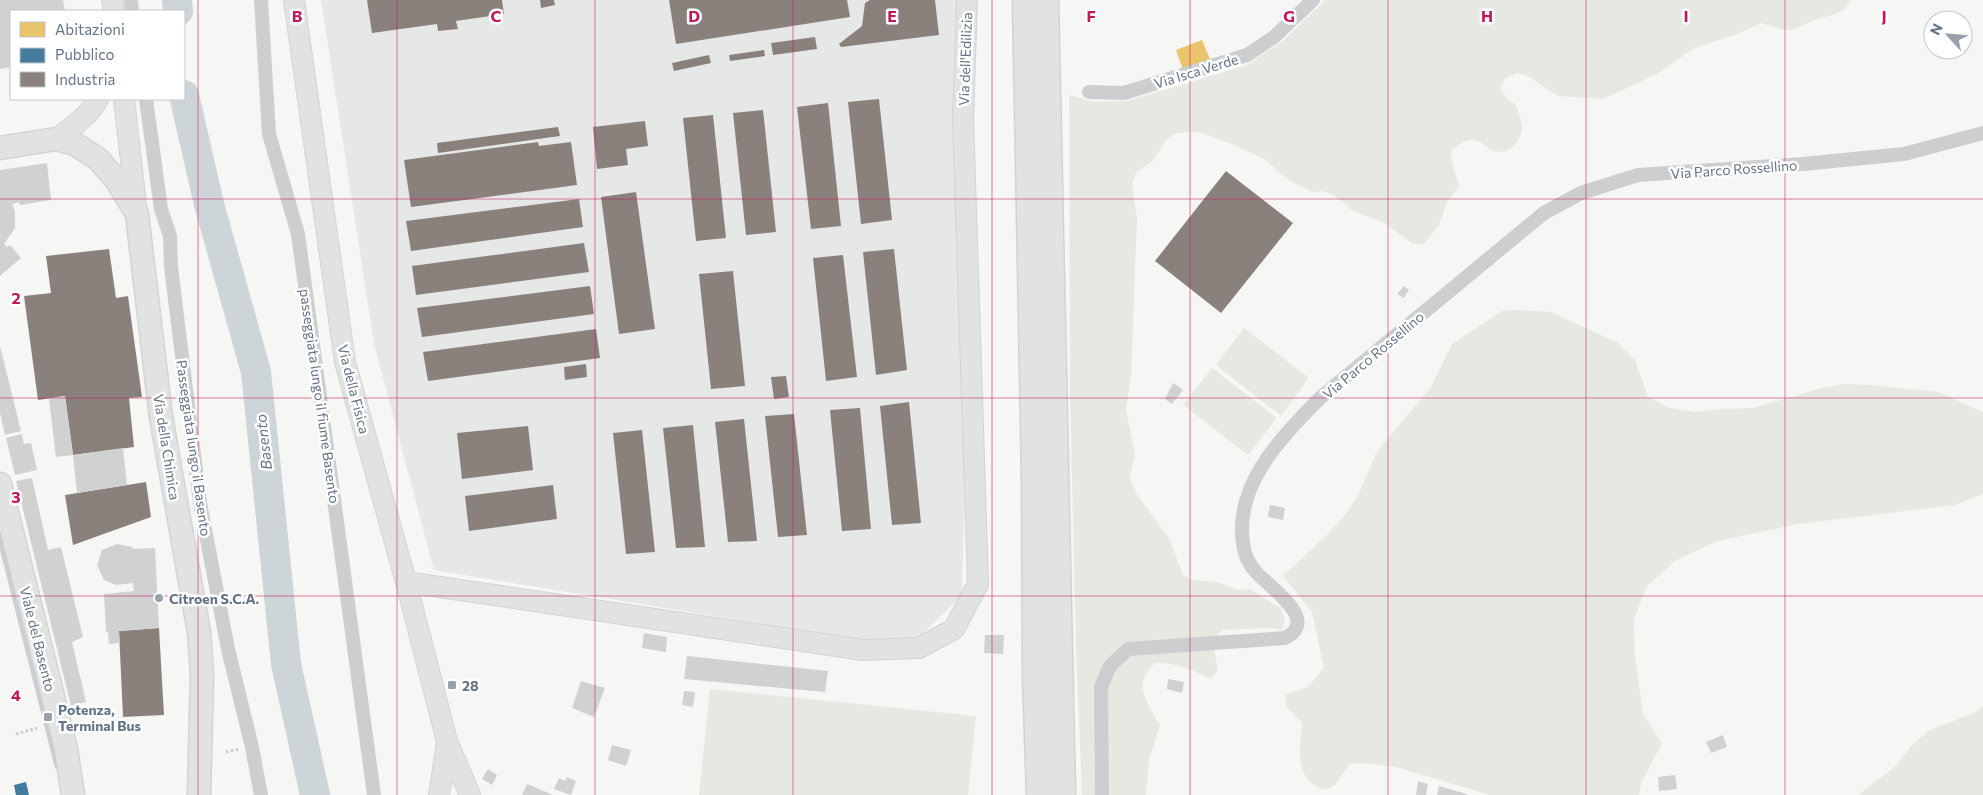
<svg xmlns="http://www.w3.org/2000/svg" width="1983" height="795" viewBox="0 0 1983 795" font-family="Commissioner,sans-serif">
<rect width="100%" height="100%" fill="#f6f6f4"/>
<polygon fill="#e6e8e7" points="321,0 977,0 962,595 909,648 434,570 374,344"/>
<g fill="#e5e9e2">
<path d="M1325,0H1850L1846,8L1836,14L1814,20L1793,30H1783L1761,23L1740,33L1694,48L1657,74L1603,99L1558,96L1528,76L1517,73L1506,78L1500,88L1507,99L1516,105C1518,112 1522,121 1522,128C1520,143 1508,157 1492,150C1484,146 1481,140 1471,140C1462,141 1457,146 1451,152C1451,164 1456,174 1459,186L1446,204L1439,225L1424,244H1413L1385,223L1353,211L1334,195L1323,191L1313,192L1290,181L1264,159L1232,144L1199,132L1176,133L1166,140L1154,160L1136,172L1132,184L1137,218L1131,376L1126,410L1135,454L1130,478L1136,493L1170,540L1183,575L1193,580L1217,582L1238,590L1250,589L1280,608L1285,619L1282,630L1271,628L1223,630L1214,638V649L1218,671L1210,679C1192,669 1176,663 1155,663C1131,685 1147,702 1160,725L1149,760L1146,795H1082L1076,649L1070,393L1069,95L1093,102L1128,101L1247,65L1283,41Z"/>
<path d="M1514,310L1551,312L1618,343L1635,360L1648,397L1670,408L1695,412L1718,409L1753,408L1822,388L1845,384L1869,385L1938,392L1983,412V494L1955,505L1798,524L1717,541L1675,561L1647,586L1634,619L1635,656L1643,714L1662,743L1641,784L1639,795H1490L1396,767L1361,763L1349,764L1336,784L1326,790C1293,781 1300,750 1302,723L1286,706L1285,695L1308,687L1324,668L1312,612L1283,576L1328,534L1345,515L1359,494L1376,453L1431,387L1452,344L1502,311Z"/>
<polygon points="1244,328 1309,378 1281,416 1216,365"/>
<polygon points="1212,368 1277,418 1248,455 1183,405"/>
<polygon points="710,689 976,716 968,795 699,795"/>
<polygon points="1983,706 1983,795 1858,795 1896,766 1912,745 1930,730 1976,712"/>
</g>
<polygon fill="#e9c46a" points="1202,40 1210,59 1183,70 1176,50"/>
<polygon fill="#457b9d" points="26,782 29,795 16,795 14,785"/>
<g fill="#8a817c">
<polygon points="367,0 502,0 504,14 456,21 458,29 438,31 437,24 372,33"/>
<polygon points="540,0 554,0 555,5 541,8"/>
<polygon points="669,0 847,0 850,17 676,44"/>
<polygon points="870,0 935,0 939,35 841,47 839,44 862,26 865,3"/>
<polygon points="815,37 817,49 773,55 771,43"/>
<polygon points="764,50 765,56 730,61 729,55"/>
<polygon points="709,55 711,63 674,71 672,63"/>
<polygon points="879,99 892,220 861,224 848,102"/>
<polygon points="828,103 841,226 811,229 797,107"/>
<polygon points="763,110 776,232 746,235 733,113"/>
<polygon points="713,115 726,238 696,241 683,118"/>
<polygon points="645,121 648,146 626,149 628,165 597,169 593,127"/>
<polygon points="558,127 560,136 438,153 437,143"/>
<polygon points="538,142 539,146 571,142 577,185 411,207 404,160"/>
<polygon points="1226,171 1293,223 1221,313 1155,261"/>
<polygon points="636,192 655,329 619,334 601,197"/>
<polygon points="579,199 583,227 411,251 406,221"/>
<polygon points="584,243 589,272 416,295 412,266"/>
<polygon points="109,249 116,298 128,296 142,397 129,398 134,447 73,455 65,396 38,400 24,296 51,293 46,256"/>
<polygon points="894,249 907,370 876,375 863,252"/>
<polygon points="843,255 857,377 826,381 813,258"/>
<polygon points="733,271 745,386 711,389 699,274"/>
<polygon points="590,286 594,314 422,337 417,308"/>
<polygon points="596,329 600,358 428,381 423,352"/>
<polygon points="586,364 587,377 565,380 564,367"/>
<polygon points="786,376 789,397 774,399 771,377"/>
<polygon points="909,402 921,523 892,525 880,406"/>
<polygon points="860,408 871,529 842,531 830,410"/>
<polygon points="794,414 807,535 778,537 765,416"/>
<polygon points="744,419 757,541 728,542 715,422"/>
<polygon points="693,425 705,547 676,548 663,428"/>
<polygon points="528,426 533,470 462,479 457,433"/>
<polygon points="642,430 655,552 626,554 613,433"/>
<polygon points="146,482 151,517 73,545 65,495"/>
<polygon points="553,485 557,519 469,531 465,496"/>
<polygon points="159,628 164,715 123,717 119,631"/>
</g>
<g fill="none" stroke-linecap="round" stroke-linejoin="round">
<g stroke="#cdd5d8" stroke-width="30">
<polyline points="177,0 178,11"/>
<polyline points="184,95 209,204 256,372 286,664 315,795"/>
</g>
</g>
<g fill="#d0d1d1">
<polygon points="0,0 63,0 65,11 11,11 11,67 0,69"/>
<polygon points="47,163 51,200 20,205 19,202 12,204 15,211 15,228 4,244 7,247 10,245 21,258 0,276 0,170"/>
<polygon points="1404,286 1409,290 1404,298 1397,294"/>
<polygon points="0,346 21,431 5,435 0,413"/>
<polygon points="1173,383 1183,390 1172,404 1165,399"/>
<polygon points="65,396 73,455 56,457 49,399"/>
<polygon points="22,434 24,444 31,443 37,470 15,475 6,438"/>
<polygon points="123,448 127,485 77,493 73,455"/>
<polygon points="32,478 48,550 61,547 83,637 72,642 86,702 71,706 16,481"/>
<polygon points="1270,505 1285,508 1283,520 1268,517"/>
<polygon points="117,544 132,547 133,549 155,548 159,628 119,631 120,643 109,644 108,632 106,632 104,594 134,591 133,583 116,585 104,580 97,565 102,550"/>
<polygon points="644,633 667,637 666,652 642,648"/>
<polygon points="985,635 1004,635 1003,654 984,653"/>
<polygon points="687,656 828,671 825,692 684,679"/>
<polygon points="1168,679 1184,682 1182,693 1167,689"/>
<polygon points="581,681 605,688 594,717 572,708"/>
<polygon points="684,691 695,692 693,707 682,705"/>
<polygon points="1723,735 1727,747 1711,753 1706,742"/>
<polygon points="612,745 631,750 626,766 608,760"/>
<polygon points="488,769 497,775 492,785 482,779"/>
<polygon points="1675,775 1677,789 1659,791 1658,777"/>
<polygon points="567,777 576,781 571,795 554,789 559,778 565,781"/>
<polygon points="1418,781 1428,784 1426,795 1416,795"/>
<polygon points="527,784 553,795 522,795"/>
<polygon points="1439,786 1467,794 1467,795 1437,795"/>
</g>
<g fill="none" stroke-linecap="round" stroke-linejoin="round">
<defs>
<g id="secondary">
<polyline points="112,0 114,11"/>
<polyline points="294,0 345,362 406,582 447,741 470,795"/>
<polyline points="124,99 137,214"/>
<path d="M56,139C71,128 89,116 98,99"/>
<polyline points="406,582 863,650 919,648 954,629 978,584 963,118 967,0"/>
<polyline points="439,795 447,743"/>
</g>
<g id="primary">
<polyline points="0,148 56,139 75,144 98,159 117,181 137,214 161,417 199,632 202,674 199,795"/>
<polyline points="0,484 66,749 73,795"/>
</g>
<g id="highway">
<polyline points="1026,0 1035,478 1036,675 1040,795"/>
<polyline points="1045,0 1062,795"/>
</g>
</defs>
<use href="#secondary" stroke="#d2d4d4" stroke-width="22"/>
<use href="#primary" stroke="#d3d4d3" stroke-width="25"/>
<use href="#highway" stroke="#d2d3d3" stroke-width="29"/>
<g stroke="#ccc" stroke-width="3" stroke-dasharray="2.5 2.5" stroke-linecap="butt">
<polyline points="16,734 37,728"/>
<polyline points="226,752 239,749"/>
</g>
<polyline stroke="#cdcecf" stroke-width="7" points="0,536 58,766"/>
<g stroke="#cdcecf" stroke-width="14">
<polyline points="131,0 132,11"/>
<polyline points="261,0 269,134 298,234 374,795"/>
<polyline points="1089,92 1124,93 1247,55 1274,37 1313,0"/>
<polyline points="146,99 161,209 170,236 171,267 200,503 228,649 252,747 261,795"/>
<path d="M1102,795L1101,687L1110,666L1128,649L1285,638C1321,620 1269,587 1256,572C1251,567 1245,556 1244,549C1231,487 1281,438 1320,398L1544,213L1581,193L1638,175L1803,164L1904,154L1983,133"/>
</g>
<use href="#secondary" stroke="#e1e2e2" stroke-width="20"/>
<use href="#primary" stroke="#e1e2e2" stroke-width="22"/>
<use href="#highway" stroke="#e1e2e2" stroke-width="26"/>
</g>
<path fill="none" stroke="#c2185b" stroke-width="1" stroke-opacity="0.55" d="M198,0V795M397,0V795M595,0V795M793,0V795M992,0V795M1190,0V795M1388,0V795M1586,0V795M1785,0V795M0,199H1983M0,398H1983M0,596H1983"/>
<g fill="#98a2ac" stroke="#fff" stroke-width="2">
<circle cx="159" cy="598" r="5"/>
<rect x="447" y="680" width="10" height="10" rx="2.5"/>
<rect x="43" y="712" width="10" height="10" rx="2.5"/>
</g>
<g text-anchor="middle" dominant-baseline="central" stroke-width="5" stroke-linejoin="round" paint-order="stroke">
<g font-size="14" fill="#657485" stroke="#fff">
<text transform="translate(965 59) rotate(-88)">Via dell'Edilizia</text>
<text transform="translate(1196 71) rotate(-17)">Via Isca Verde</text>
<text transform="translate(1734 169) rotate(-4)">Via Parco Rossellino</text>
<text transform="translate(1373 355) rotate(-40)">Via Parco Rossellino</text>
<text transform="translate(354 389) rotate(76)">Via della Fisica</text>
<text transform="translate(320 396) rotate(82)">passeggiata lungo il fiume Basento</text>
<text transform="translate(167 447) rotate(81)">Via della Chimica</text>
<text transform="translate(194 448) rotate(82)">Passeggiata lungo il Basento</text>
<text transform="translate(38 639) rotate(76)">Viale del Basento</text>
</g>
<g font-size="14" font-weight="bold" fill="#657485" stroke="#fff" text-anchor="start">
<text x="169" y="598">Citroen S.C.A.</text>
<text x="462" y="685">28</text>
<text x="58" y="709">Potenza,<tspan x="58" dy="16">Terminal Bus</tspan></text>
</g>
<g font-size="15" font-style="italic" fill="#607682" stroke="#fff">
<text transform="translate(263 442) rotate(-96)">Basento</text>
</g>
</g>
<g font-size="16" text-anchor="middle" font-weight="bold" fill="#c2185b" stroke="#fff" stroke-width="5" stroke-linejoin="round" paint-order="stroke">
<text x="297" y="22">B</text>
<text x="496" y="22">C</text>
<text x="694" y="22">D</text>
<text x="892" y="22">E</text>
<text x="1091" y="22">F</text>
<text x="1289" y="22">G</text>
<text x="1487" y="22">H</text>
<text x="1686" y="22">I</text>
<text x="1884" y="22">J</text>
<text x="16" y="304">2</text>
<text x="16" y="503">3</text>
<text x="16" y="701">4</text>
</g>
<rect x="10" y="10" width="175" height="90" fill="#ffffff" stroke="#c1c7ce"/>
<rect x="20" y="22" width="25" height="15" fill="#e9c46a" stroke="#c1c7ce"/>
<text x="55" y="35" font-size="15" fill="#657485">Abitazioni</text>
<rect x="20" y="48" width="25" height="15" fill="#457b9d" stroke="#c1c7ce"/>
<text x="55" y="60" font-size="15" fill="#657485">Pubblico</text>
<rect x="20" y="72" width="25" height="15" fill="#8a817c" stroke="#c1c7ce"/>
<text x="55" y="85" font-size="15" fill="#657485">Industria</text>
<g transform="translate(1948 35) rotate(296)"><circle r="24" fill="#ffffff" stroke="#c1c7ce"/>
<path d="M0-4L9 19L0 12L-9 19Z" fill="#98a2ac"/>
<text y="-8" font-size="14" font-weight="bold" text-anchor="middle" fill="#657485">N</text>
</g>
</svg>
